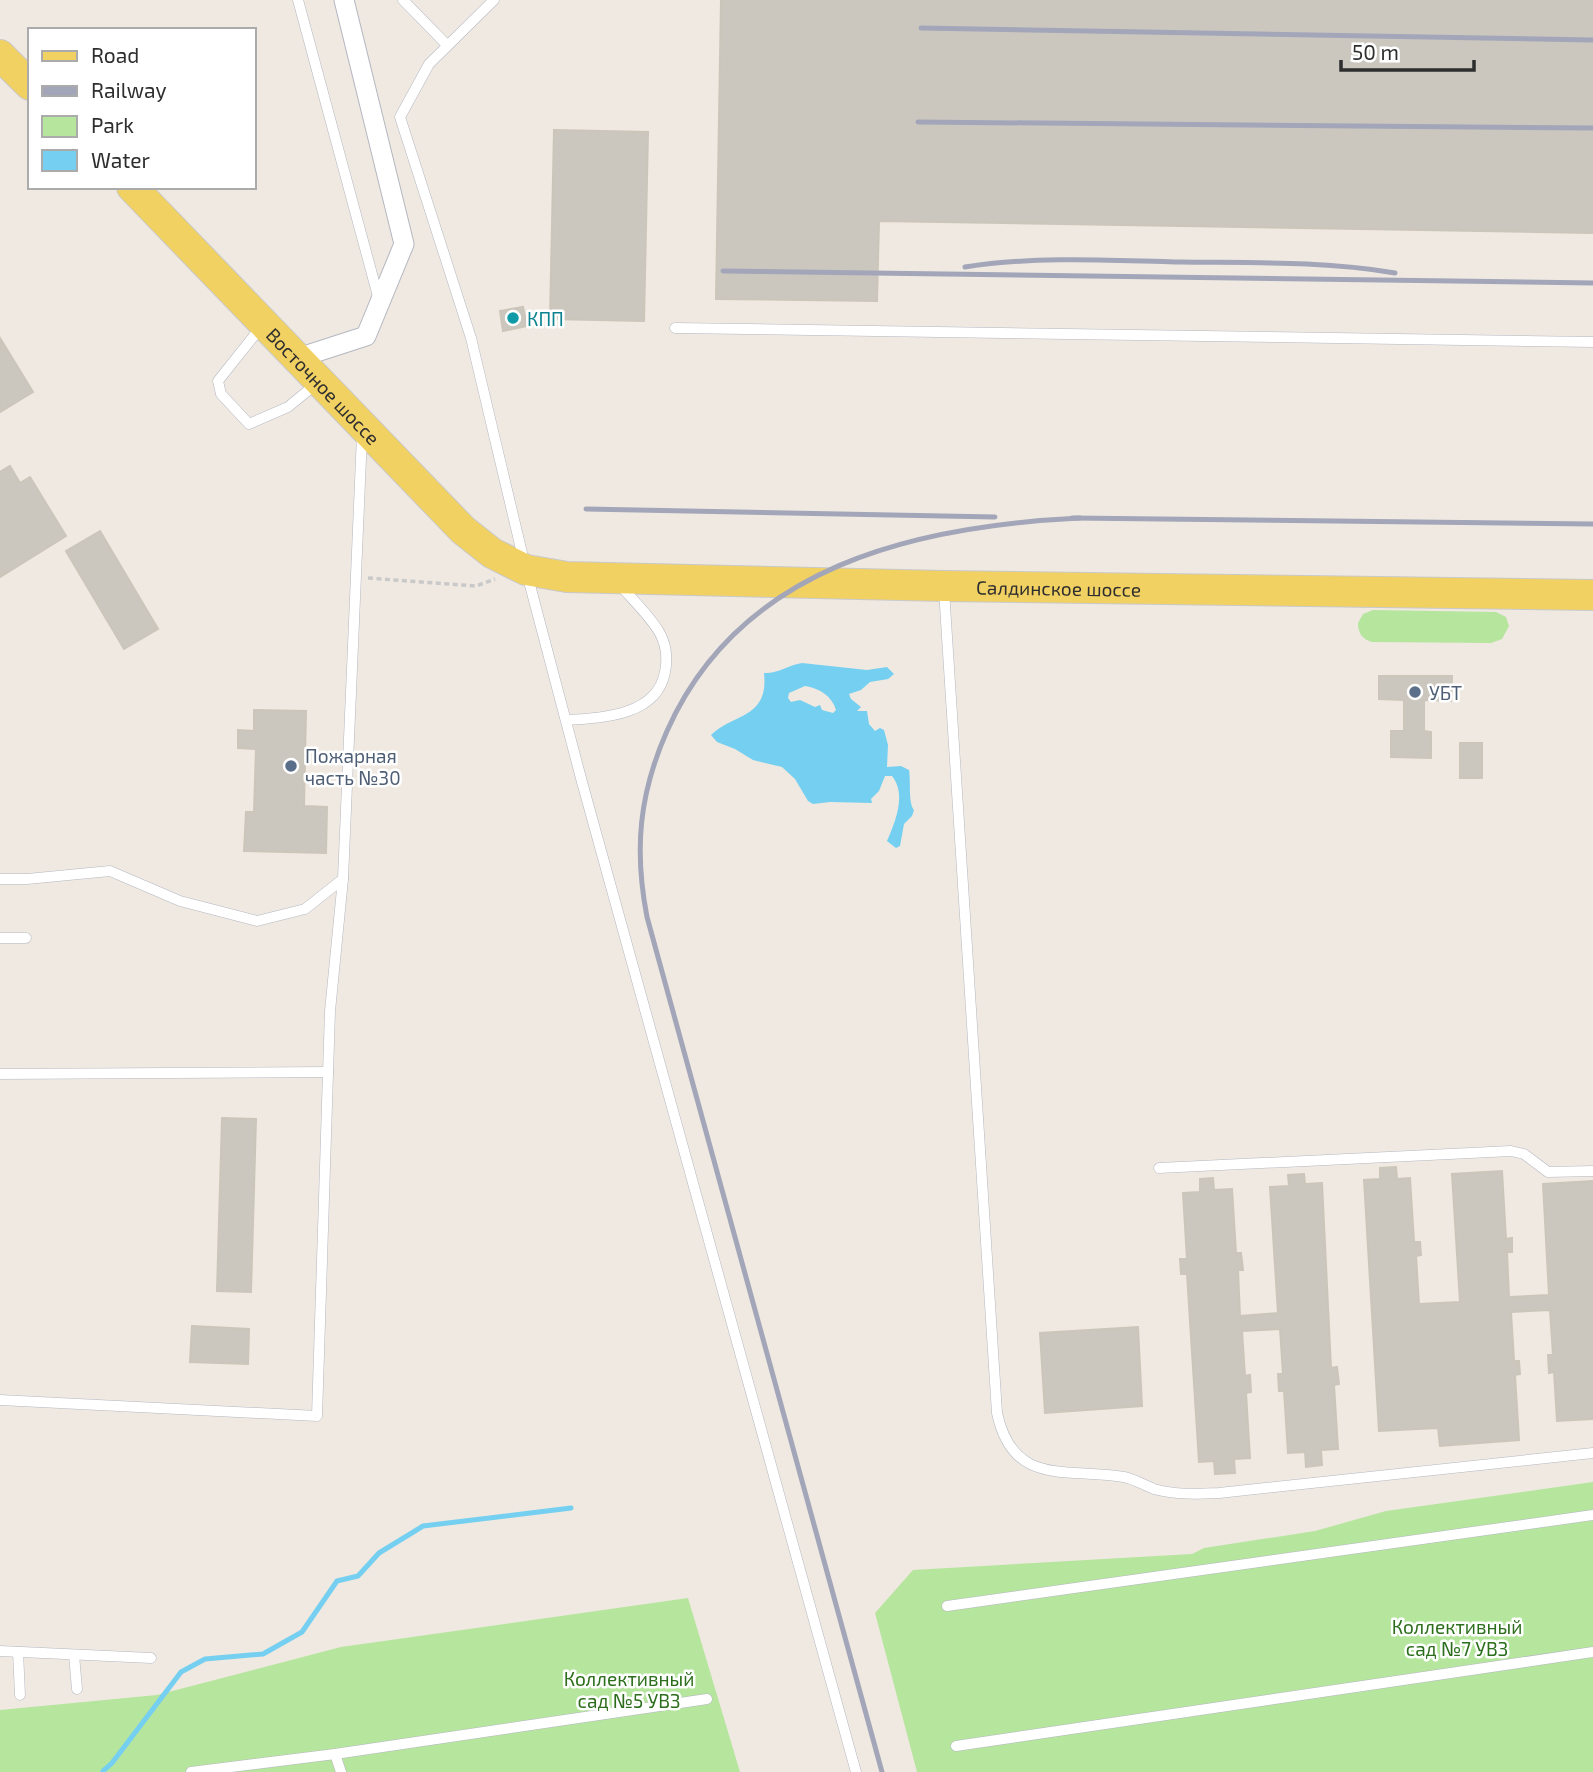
<svg xmlns="http://www.w3.org/2000/svg" width="1593" height="1772" viewBox="0 0 1593 1772" font-family="'Exo 2',sans-serif">
<rect width="100%" height="100%" fill="#efe9e1"/>
<g fill="#b6e59e">
<path d="M1373,610L1496,612L1506,617L1509,626L1502,639L1491,643L1372,642C1362,639 1358,633 1358,623L1363,614Z"/>
<polygon points="1593,1482 1593,1772 917,1772 875,1613 913,1570 1192,1554 1204,1548 1315,1531 1386,1511"/>
<polygon points="688,1598 740,1772 0,1772 0,1710 157,1695 341,1647"/>
</g>
<path fill="#75cff0" fill-rule="evenodd" d="M802,663L867,670L887,667L894,674L888,679L870,682L861,690L849,694L851,699L861,707L857,711H867L869,724L875,731L880,728L884,730L888,745L887,767L901,766L909,770C911,781 908,803 914,810L912,816L904,824L900,846L896,848L887,841C895,822 907,795 892,776H885L879,791L871,799L872,803L830,802L813,804L808,801L795,779L782,767L753,760L735,749L717,742L711,735C733,713 769,719 764,673C777,674 789,665 802,663ZM805,686C819,688 832,696 836,710L833,713L822,710L820,705L815,707L800,700L791,702L788,698L789,693Z"/>
<g fill="none" stroke-linecap="round" stroke-linejoin="round">
<polyline stroke="#75cff0" stroke-width="5" points="103,1771 112,1763 181,1672 205,1659 263,1654 302,1632 337,1581 358,1576 379,1553 423,1526 571,1508"/>
</g>
<g fill="#cbc7bf" stroke="#cbc5ba" stroke-width="2">
<polygon points="721,0 1593,0 1593,233 879,221 877,301 716,299"/>
<polygon points="554,130 648,132 644,321 550,319"/>
<polygon points="523,307 527,326 503,331 500,311"/>
<polygon points="0,338 33,392 0,412"/>
<polygon points="10,466 20,483 30,477 66,536 0,577 0,472"/>
<polygon points="100,531 158,629 124,649 66,551"/>
<polygon points="1379,676 1452,676 1451,701 1424,700 1424,731 1431,732 1431,758 1391,757 1391,731 1404,731 1404,700 1379,699"/>
<polygon points="254,710 306,711 304,806 327,807 326,853 244,851 246,812 254,812 256,749 238,748 238,730 254,731"/>
<rect x="1460" y="743" width="22" height="35"/>
<polygon points="222,1118 256,1119 251,1292 217,1291"/>
<polygon points="1396,1167 1397,1179 1410,1178 1414,1242 1420,1242 1421,1255 1416,1256 1419,1304 1460,1302 1452,1174 1502,1171 1506,1239 1512,1238 1512,1252 1507,1252 1509,1297 1549,1295 1543,1184 1593,1181 1593,1419 1557,1421 1554,1372 1549,1373 1548,1355 1553,1355 1550,1310 1511,1312 1514,1361 1519,1361 1520,1374 1515,1375 1519,1440 1440,1446 1438,1428 1379,1431 1364,1180 1380,1179 1380,1168"/>
<polygon points="1304,1174 1305,1184 1322,1183 1331,1368 1337,1367 1339,1384 1334,1385 1338,1449 1321,1450 1322,1465 1306,1467 1305,1452 1288,1453 1284,1391 1279,1391 1278,1374 1283,1374 1280,1329 1242,1331 1245,1376 1250,1375 1251,1392 1246,1393 1250,1458 1234,1459 1235,1473 1215,1474 1214,1461 1199,1462 1187,1274 1181,1274 1180,1259 1187,1259 1183,1193 1200,1192 1200,1179 1213,1178 1214,1190 1232,1189 1236,1253 1241,1253 1243,1270 1238,1270 1240,1316 1278,1313 1270,1187 1289,1186 1288,1175"/>
<polygon points="192,1326 249,1329 248,1364 190,1362"/>
<polygon points="1138,1327 1142,1406 1045,1413 1040,1333"/>
</g>
<g fill="none" stroke-linecap="round" stroke-linejoin="round">
<defs>
<g id="service">
<polyline points="298,0 379,300"/>
<polyline points="403,0 447,45"/>
<polyline points="494,0 429,64 400,117 471,338 526,570 582,782 856,1772"/>
<polyline points="261,327 218,381 221,394 249,424 288,407 316,384"/>
<polyline points="675,328 1593,342"/>
<path d="M944,590L997,1413C1013,1488 1068,1467 1124,1477C1134,1479 1144,1485 1154,1489C1175,1495 1198,1494 1219,1493L1593,1453"/>
<path d="M566,720C602,718 657,716 665,672C668,657 666,643 658,630C647,613 632,599 619,584"/>
<polyline points="0,879 27,879 110,871 180,901 257,921 305,909 343,879"/>
<polyline points="0,938 26,938"/>
<polyline points="0,1074 328,1072"/>
<polyline points="1159,1168 1511,1151 1524,1154 1548,1172 1593,1171"/>
<polyline points="0,1400 317,1416 330,1011 343,879 362,435"/>
<polyline points="947,1606 1593,1515"/>
<polyline points="0,1651 151,1658"/>
<polyline points="18,1652 20,1695"/>
<polyline points="74,1655 77,1689"/>
<polyline points="956,1746 1593,1652"/>
<polyline points="335,1754 341,1772"/>
<polyline points="191,1772 335,1754 707,1699"/>
</g>
<polyline id="minor" points="298,358 366,336 404,244 344,0"/>
<g id="primary">
<polyline points="0,55 30,85"/>
<path id="s1" d="M132,187L463,530L492,553L526,570L567,577L944,586L1593,595"/>
</g>
</defs>
<use href="#service" stroke="#b4b7c1" stroke-width="11"/>
<use href="#minor" stroke="#b4b7c1" stroke-width="21"/>
<use href="#primary" stroke="#c9c9c9" stroke-width="32"/>
<polyline stroke="#c9c9c9" stroke-width="3.5" stroke-dasharray="5 3.5" stroke-linecap="butt" points="368,578 476,586 495,579"/>
<use href="#service" stroke="#fff" stroke-width="10"/>
<use href="#minor" stroke="#fff" stroke-width="19"/>
<use href="#primary" stroke="#f2d163" stroke-width="30"/>
<g stroke="#a3a6b8" stroke-width="5">
<polyline points="921,28 1593,40"/>
<polyline points="918,122 1593,128"/>
<path d="M965,267C1036,256 1108,260 1180,262C1252,263 1324,261 1395,273"/>
<polyline points="723,271 1593,283"/>
<polyline points="586,509 995,517"/>
<polyline points="1072,518 1593,524"/>
<path d="M882,1772L647,917C634,850 639,794 667,731C740,566 915,526 1080,518"/>
</g>
</g>
<circle fill="#0f9aa8" stroke="#fff" stroke-width="2.5" cx="513" cy="318" r="7"/>
<g fill="#5c6f8a" stroke="#fff" stroke-width="2.5">
<circle cx="1415" cy="692" r="7"/>
<circle cx="291" cy="766" r="7"/>
</g>
<g text-anchor="middle" dominant-baseline="central" stroke-width="5" stroke-linejoin="round" paint-order="stroke">
<g font-size="19" fill="#0d838f" stroke="#fff" text-anchor="start">
<text x="527" y="318">КПП</text>
</g>
<g font-size="19" fill="#2e2e2e" stroke="#fff">
<text stroke="none"><textPath href="#s1" startOffset="276">Восточное шоссе</textPath></text>
<text stroke="none"><textPath href="#s1" startOffset="1085">Салдинское шоссе</textPath></text>
</g>
<g font-size="19" fill="#4e5e75" stroke="#fff" text-anchor="start">
<text x="1429" y="692">УБТ</text>
<text x="305" y="755">Пожарная<tspan x="305" dy="22">часть №30</tspan></text>
</g>
<g font-size="19" fill="#2c6e1b" stroke="#fff">
<text x="1457" y="1626">Коллективный<tspan x="1457" dy="22">сад №7 УВЗ</tspan></text>
<text x="629" y="1678">Коллективный<tspan x="629" dy="22">сад №5 УВЗ</tspan></text>
</g>
</g>
<rect x="28" y="28" width="228" height="161" fill="#ffffff" stroke="#ababab" stroke-width="2"/>
<rect x="42" y="51" width="35" height="10" fill="#f2d163" stroke="#ababab" stroke-width="2"/>
<text x="91" y="63" font-size="21" fill="#2e2e2e">Road</text>
<rect x="42" y="86" width="35" height="10" fill="#a3a6b8" stroke="#ababab" stroke-width="2"/>
<text x="91" y="98" font-size="21" fill="#2e2e2e">Railway</text>
<rect x="42" y="116" width="35" height="21" fill="#b6e59e" stroke="#ababab" stroke-width="2"/>
<text x="91" y="133" font-size="21" fill="#2e2e2e">Park</text>
<rect x="42" y="150" width="35" height="21" fill="#75cff0" stroke="#ababab" stroke-width="2"/>
<text x="91" y="168" font-size="21" fill="#2e2e2e">Water</text>
<path d="M1341 60v10h133v-10" fill="none" stroke="#2e2e2e" stroke-width="3.5"/>
<text x="1352" y="60" font-size="21" fill="#2e2e2e" stroke="#ffffff" stroke-width="5" paint-order="stroke">50 m</text>
</svg>
